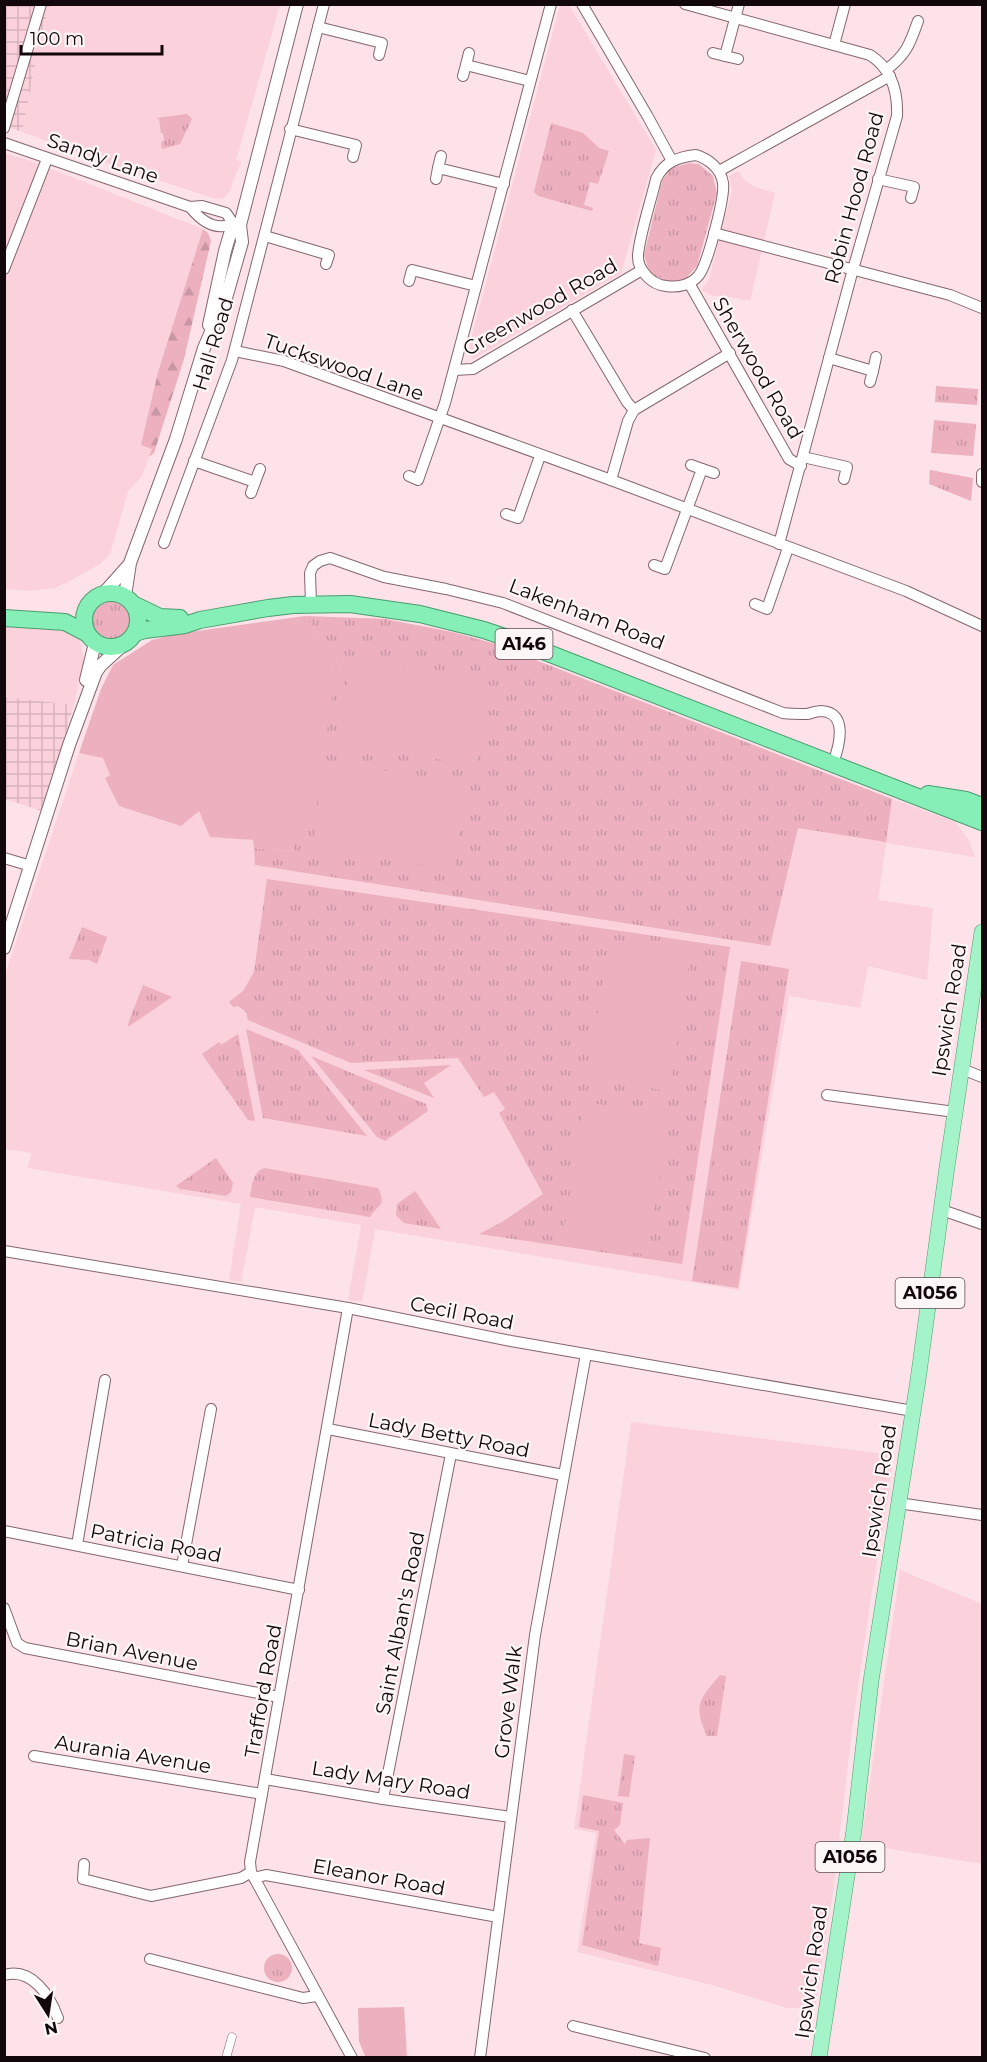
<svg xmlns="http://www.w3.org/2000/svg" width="987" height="2062" viewBox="0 0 987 2062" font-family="Montserrat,sans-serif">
<defs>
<pattern id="industrial-grid" width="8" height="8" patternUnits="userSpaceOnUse" patternTransform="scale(1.5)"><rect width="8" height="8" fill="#fbd1db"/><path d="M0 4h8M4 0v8" fill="none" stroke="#d6b2bb"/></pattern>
<pattern id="grass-tufts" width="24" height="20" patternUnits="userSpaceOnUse" patternTransform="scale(1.5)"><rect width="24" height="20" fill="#ecb0bf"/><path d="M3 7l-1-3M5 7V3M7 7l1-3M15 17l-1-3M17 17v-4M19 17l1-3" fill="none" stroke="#c996a3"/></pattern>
<pattern id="forest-firs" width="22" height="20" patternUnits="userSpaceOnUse" patternTransform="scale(1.5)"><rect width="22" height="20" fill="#ecb0bf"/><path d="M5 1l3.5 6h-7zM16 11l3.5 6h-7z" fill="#c996a3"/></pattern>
</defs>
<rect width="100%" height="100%" fill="#fee2e9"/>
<g fill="#fbd1db">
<polygon points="50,5 280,5 236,160 241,162 228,194 224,198 216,199 106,163 22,132 41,35"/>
<polygon points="560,5 569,5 656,150 621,273 473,359 467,354"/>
<polygon points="4,153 31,161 203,229 158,372 142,445 152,449 142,476 128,491 110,554 100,564 68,582 55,588 30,591 5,589"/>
<polygon points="739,171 743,179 755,187 775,193 750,301 725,296 713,296 701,290 709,279 732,190 729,176"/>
<polygon points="305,616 385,619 438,629 492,643 819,772 955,822 968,839 975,857 886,843 878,900 933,908 927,980 868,966 860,1008 789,996 739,1290 375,1229 362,1302 356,1301 348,1300 361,1225 255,1207 241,1282 229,1280 241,1204 28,1168 31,1153 5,1149 5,975 79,753 103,757 110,775 105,777 199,811 211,837 253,840 337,660"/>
<polygon points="5,623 61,629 72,633 80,641 84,659 74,705 5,697"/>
<polygon points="631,1422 893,1455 889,1494 872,1590 853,1721 833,1892 815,2008 787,2008 712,1985 577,1952 596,1833 574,1829"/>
<polygon points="900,1570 982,1604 982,1864 861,1844"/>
</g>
<g fill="url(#industrial-grid)">
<polygon points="5,5 50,5 41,35 22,132 5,126"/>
<polygon points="5,697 74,705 42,811 5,799"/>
</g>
<g fill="url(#grass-tufts)">
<polygon points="187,114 192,119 180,144 162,149 161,142 164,141 163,133 161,133 159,119 156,118"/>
<polygon points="551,123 583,133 599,148 609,151 598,184 590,182 584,205 593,208 592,211 538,196 534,192"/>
<polygon points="689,163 699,164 713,176 717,193 697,266 685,279 669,282 653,275 649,271 644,255 662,181 671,168"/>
<polygon points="936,386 978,389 977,405 935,402"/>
<polygon points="934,420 976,424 973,456 931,453"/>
<polygon points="930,470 973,478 971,501 929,484"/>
<circle cx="111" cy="620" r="21"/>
<polygon points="305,616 385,619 452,632 492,643 892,799 886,842 798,828 770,946 255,865 254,848 293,851 337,660"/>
<polygon points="267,879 730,947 682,1264 479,1234 502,1222 543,1194 499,1113 505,1109 494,1092 484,1097 458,1058 351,1063 248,1020 246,1012 238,1006 233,1007 229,1002 243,991 254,972"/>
<polygon points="82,927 107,937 97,964 89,960 69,959"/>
<polygon points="741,961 789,969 738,1288 692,1281"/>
<polygon points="143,985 172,997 128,1027 129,1021"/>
<polygon points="246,1029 298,1050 367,1136 263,1118"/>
<polygon points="238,1034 255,1121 248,1120 202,1054 219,1042 221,1045"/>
<polygon points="311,1056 426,1104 428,1111 385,1141 377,1137"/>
<polygon points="451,1065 424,1083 434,1098 364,1070"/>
<polygon points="216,1158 233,1183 231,1192 226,1196 180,1189 176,1186"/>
<path d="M264,1168L378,1188C387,1207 378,1203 370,1217L250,1197C252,1186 252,1173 264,1168Z"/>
<polygon points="415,1191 441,1229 404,1223 396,1215 397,1204"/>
<path d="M720,1675L726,1676L717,1736H707C693,1704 699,1700 720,1675Z"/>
<polygon points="624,1754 635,1756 629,1797 618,1796"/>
<polygon points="583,1795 623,1803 620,1825 614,1830 625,1844 627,1840 650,1838 639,1943 661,1948 658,1966 582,1945 599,1831 579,1827"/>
<circle cx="278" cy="1968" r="14"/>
</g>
<polygon fill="url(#forest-firs)" points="203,229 208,233 211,241 184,359 154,453 149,457 152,449 141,445 158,372"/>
<g fill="#ecb0bf">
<polygon points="305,616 337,659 316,811 329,762 467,783 454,870 315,849 314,819 301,822 293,851 254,848 253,840 210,837 199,811 181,826 119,806 105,778 110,775 103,758 79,753 101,689 113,665 152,640 176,634"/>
<polygon points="351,657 489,678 476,765 337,744"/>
<polygon points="609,939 691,951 670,1091 588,1079"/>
<polygon points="585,1102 670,1115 647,1255 562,1241"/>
<polygon points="404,2007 407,2057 365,2056 359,2041 358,2008"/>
</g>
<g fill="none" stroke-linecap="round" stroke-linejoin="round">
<defs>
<polyline id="pedestrian" points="226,2058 232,2037"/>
<g id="minor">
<polyline points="582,4 648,117 672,161"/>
<path d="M685,4L870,55C892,69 898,91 897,116L852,273L779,544"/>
<polyline points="318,27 382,43 379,55"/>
<polyline points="834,45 845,4"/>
<polyline points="713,53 725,56"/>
<polyline points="738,59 725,56 739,4"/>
<polyline points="466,65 469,53"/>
<path d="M886,70C906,55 910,44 918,21"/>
<polyline points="463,76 466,65 530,81"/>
<polyline points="4,128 41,4"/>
<polyline points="290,129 356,145 353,157"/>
<polyline points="4,143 190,207 202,206 226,213 233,223"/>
<path d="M696,155C709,159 721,169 723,183C725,197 708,263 699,275C691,285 678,288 666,286C652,285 637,270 638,255C640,233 651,201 656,179C664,162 678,157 696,155Z"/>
<polyline points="438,168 441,156"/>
<polyline points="719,171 890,76"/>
<polyline points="436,179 438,168 504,184"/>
<polyline points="878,179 914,187 911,198"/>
<path d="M190,207C198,217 210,228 224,226C230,225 233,223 239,224"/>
<polyline points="714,233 950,295 982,308"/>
<polyline points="265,236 329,255 326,264"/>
<polyline points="4,269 47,159"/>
<polyline points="409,281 412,270 476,286"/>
<polyline points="689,283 789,459 801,466"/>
<polyline points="572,310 627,402 634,410"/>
<polyline points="235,351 284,361 611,480 906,591 982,626"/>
<polyline points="829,358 873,371 870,382"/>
<polyline points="454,370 473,369 642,270"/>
<polyline points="873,371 876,357"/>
<polyline points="803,457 847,467 844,479"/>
<polyline points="194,461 255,482 251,493"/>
<polyline points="702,469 714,473"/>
<polyline points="409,476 418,480 445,403 551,4"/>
<polyline points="611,480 628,421 634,410 730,353"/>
<polyline points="255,482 260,469"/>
<polyline points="982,482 982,474"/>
<polyline points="506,514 518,518 540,456"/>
<polyline points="164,543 232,360 324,4"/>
<polyline points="654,565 665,569 702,469 691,465"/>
<polyline points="755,604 767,609 788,548"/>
<path d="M311,605L310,573L313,566L320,561L330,558L384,577L446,589L503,603L783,713C791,714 799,714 807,714C812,713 817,711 821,711C849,712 839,747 833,763"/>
<polyline points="4,858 31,866"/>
<polyline points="962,1069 982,1077"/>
<polyline points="827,1095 955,1112"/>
<polyline points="942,1210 982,1224"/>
<polyline points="4,1251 348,1308 511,1341 913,1411"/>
<polyline points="348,1308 250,1862 251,1872 352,2058"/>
<polyline points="328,1429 563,1475"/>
<polyline points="898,1503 982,1515"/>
<polyline points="4,1531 299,1590"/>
<polyline points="77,1545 105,1380"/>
<polyline points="182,1566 211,1409"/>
<polyline points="4,1608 17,1643 25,1648 279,1697"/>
<polyline points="34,1756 262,1794"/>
<polyline points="265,1779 383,1799 511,1817"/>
<polyline points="383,1799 451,1454"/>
<polyline points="84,1864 83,1879 151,1896 241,1878 251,1872"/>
<polyline points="254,1878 266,1875 498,1917"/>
<polyline points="150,1959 303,1998 317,1996"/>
<path d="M4,1975C32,1967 50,1996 58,2018"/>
<polyline points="573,2026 705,2058"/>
<polyline points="480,2058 535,1635 586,1354"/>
</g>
<g id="tertiary">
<polyline points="209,325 225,251 230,234 240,225"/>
<polyline points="103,594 128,566"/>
<polyline points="125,596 130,563 176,439 204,348 226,298 242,242 240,225 297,4"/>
<polyline points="86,680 95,643"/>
<polyline points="4,948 69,745 96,672 101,665 124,644"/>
</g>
<polyline id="primary" points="819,2058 854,1830 871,1681 918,1380 947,1167 982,932"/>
<g id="trunk">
<circle cx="111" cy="620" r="27"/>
<polyline points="133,604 160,617 180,618"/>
<polyline points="4,618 65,622 86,633"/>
<polyline points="135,633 145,630 185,625 200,620 268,608 293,605 350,604 420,614 484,630 525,644 982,822"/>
<polyline points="928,794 966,800 982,806"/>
</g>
</defs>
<use href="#pedestrian" stroke="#84666d" stroke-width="9"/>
<use href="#minor" stroke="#84666d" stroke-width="12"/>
<use href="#tertiary" stroke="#84666d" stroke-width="14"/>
<use href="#primary" stroke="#4a9c6f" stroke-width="16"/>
<use href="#trunk" stroke="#4a9c6f" stroke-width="18"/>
<use href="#pedestrian" stroke="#fff" stroke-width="8"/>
<use href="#minor" stroke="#fff" stroke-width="10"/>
<use href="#tertiary" stroke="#fff" stroke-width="12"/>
<use href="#primary" stroke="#a4f3c9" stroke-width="15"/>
<use href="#trunk" stroke="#86efb7" stroke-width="16"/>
</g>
<g text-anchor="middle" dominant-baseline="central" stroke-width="4.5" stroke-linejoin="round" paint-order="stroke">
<g fill="#fdf6f7" stroke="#584f52" stroke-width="1.5">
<rect x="495.5" y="629" width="57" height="30" rx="4.5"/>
<rect x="895.5" y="1278" width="69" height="30" rx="4.5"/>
<rect x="815.5" y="1842" width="69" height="30" rx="4.5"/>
</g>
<g font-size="18" font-weight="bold" fill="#12080b">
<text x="524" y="644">A146</text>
<text x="930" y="1293">A1056</text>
<text x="850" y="1857">A1056</text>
</g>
<g font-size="20" fill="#12080b" stroke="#fdf6f7">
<text transform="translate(103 158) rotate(19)">Sandy Lane</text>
<text transform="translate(854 198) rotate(-75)">Robin Hood Road</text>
<text transform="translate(540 307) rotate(-30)">Greenwood Road</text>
<text transform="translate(213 344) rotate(-73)">Hall Road</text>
<text transform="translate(344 367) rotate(19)">Tuckswood Lane</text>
<text transform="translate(758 368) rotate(60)">Sherwood Road</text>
<text transform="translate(587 614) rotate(21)">Lakenham Road</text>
<text transform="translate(949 1010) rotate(-81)">Ipswich Road</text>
<text transform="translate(462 1313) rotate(11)">Cecil Road</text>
<text transform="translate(449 1435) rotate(11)">Lady Betty Road</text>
<text transform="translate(879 1491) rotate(-81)">Ipswich Road</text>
<text transform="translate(156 1543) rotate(11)">Patricia Road</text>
<text transform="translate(400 1623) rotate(-79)">Saint Alban's Road</text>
<text transform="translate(132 1651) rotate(11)">Brian Avenue</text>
<text transform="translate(263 1691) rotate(-80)">Trafford Road</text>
<text transform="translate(508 1702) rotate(-83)">Grove Walk</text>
<text transform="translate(133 1754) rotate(9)">Aurania Avenue</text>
<text transform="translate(391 1780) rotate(9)">Lady Mary Road</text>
<text transform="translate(379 1877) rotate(10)">Eleanor Road</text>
<text transform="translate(811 1972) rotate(-82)">Ipswich Road</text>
</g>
</g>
<rect width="987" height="2062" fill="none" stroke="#12080b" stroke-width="12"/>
<g transform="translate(48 2014) rotate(168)" stroke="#fdf6f7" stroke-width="4.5" paint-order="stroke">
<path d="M0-4.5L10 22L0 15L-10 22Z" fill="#12080b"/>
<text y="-9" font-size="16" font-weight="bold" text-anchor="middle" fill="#12080b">N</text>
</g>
<path d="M21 45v9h141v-9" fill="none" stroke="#12080b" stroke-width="3"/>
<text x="30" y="45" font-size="18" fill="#12080b" stroke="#fdf6f7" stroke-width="4.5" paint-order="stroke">100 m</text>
</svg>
